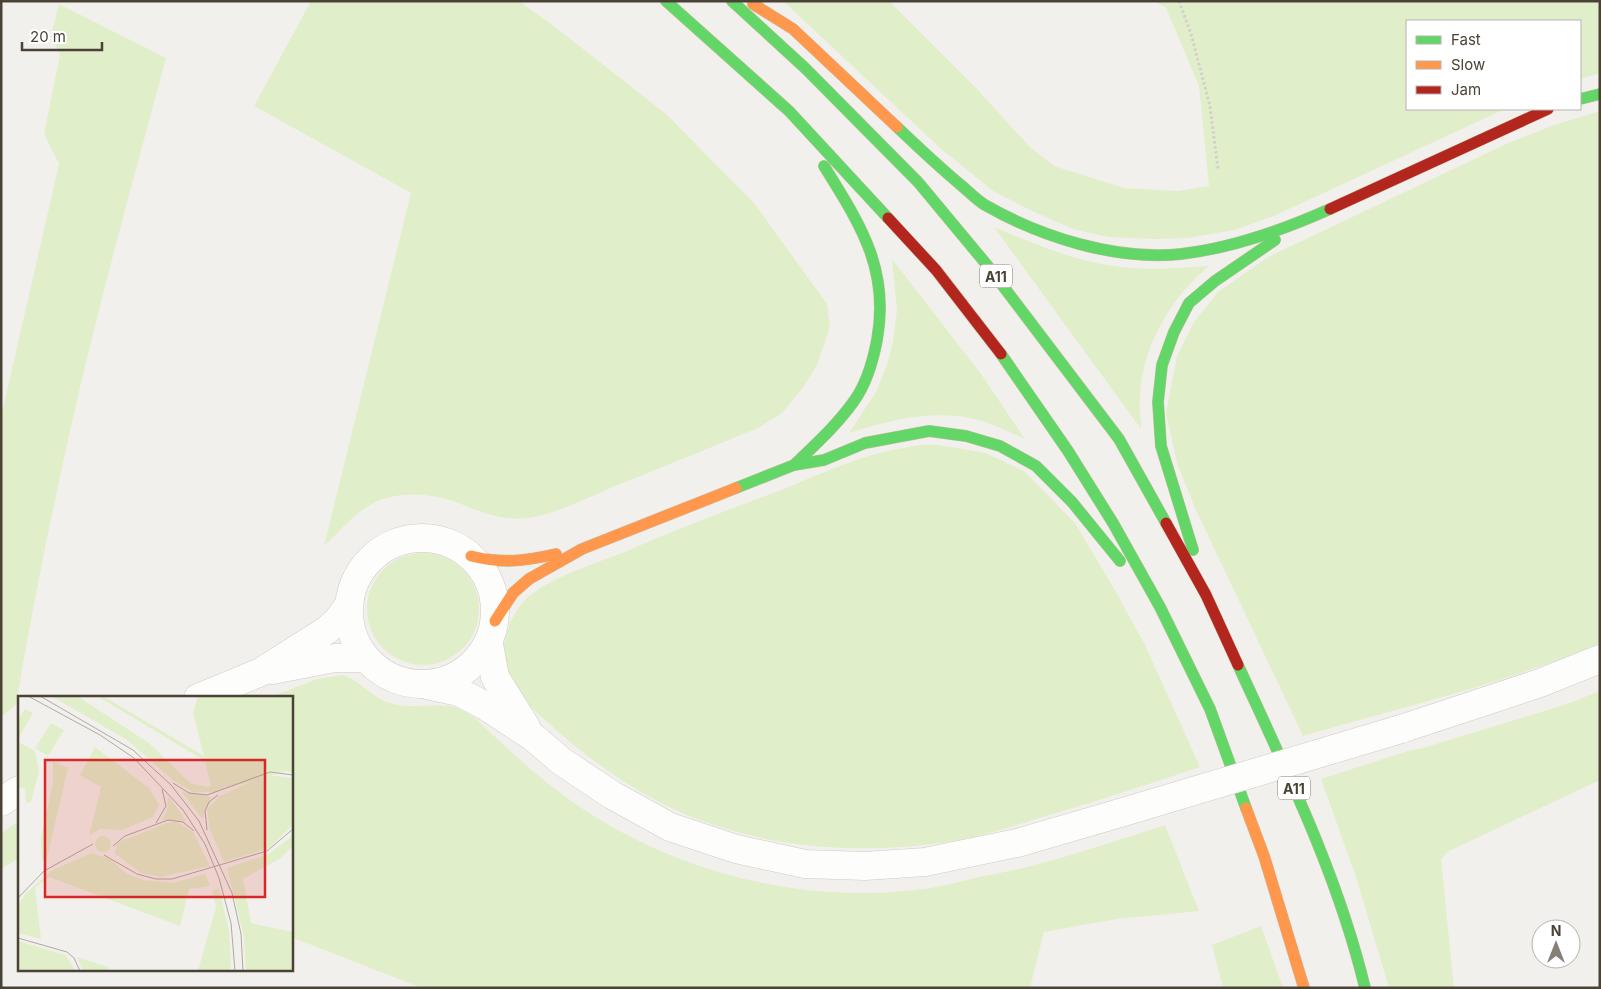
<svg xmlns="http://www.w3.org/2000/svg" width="1601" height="989" viewBox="0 0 1601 989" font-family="Inter,sans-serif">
<rect width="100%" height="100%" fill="#f2f0ec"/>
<g fill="#e1eeca">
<path d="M311,1H519L559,30L666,114L754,203L827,304L830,327L817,365L802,389L782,413L758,428C710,448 662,467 613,487C586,498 557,514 528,518C504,521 482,513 461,504C435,494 403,490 376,502C356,511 340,531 324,546L411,193L254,106Z"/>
<polygon points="783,1 889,1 975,87 1030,147 1054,166 1124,188 1178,191 1209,186 1199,86 1166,8 1155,1 1600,1 1600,73 1580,79 1580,21 1407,21 1407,109 1505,109 1276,215 1234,230 1187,238 1154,239 1108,237 1073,229 1028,209 993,191 939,147"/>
<path d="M59,4L166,58C137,166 107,274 81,383C56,490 34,597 16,705L1,717V417L59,164L44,134L60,55L51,36Z"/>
<path d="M1600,111V643C1505,684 1402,707 1303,736L1195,508L1177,463L1166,413L1177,356L1194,322L1218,292L1268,257L1506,144L1554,125Z"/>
<path d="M994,227C1033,243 1071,260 1113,266C1145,271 1177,268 1209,266C1171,297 1141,348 1140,398C1139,408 1141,419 1141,429Z"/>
<path d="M892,259L981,374L1025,439C1011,433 997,426 982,421C938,408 892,419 849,433L876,392L887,365L893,341L897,310Z"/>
<path d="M921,445H938L986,453L1024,471L1075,523L1116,592L1145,645L1200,767C1146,785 1091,803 1036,819C1002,830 967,840 931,844C902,848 872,849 842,848C794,846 744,837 699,820C640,797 591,762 545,720C528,705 508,688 504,665C500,644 510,616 525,600C546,579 594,564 622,553C673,531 724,511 776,492C811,478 847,461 883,452C896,449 908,447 921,445Z"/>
<circle cx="423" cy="609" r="56"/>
<path d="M343,675C361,681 372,698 390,703C410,709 430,704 449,706C459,707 467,713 474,717C512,753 550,789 594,816C693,878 816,905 931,888C947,885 963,881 979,877C1000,873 1022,869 1042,863C1084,852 1124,838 1165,825L1199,911L1117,919L1044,932L1030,988H422L291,937V698H268L317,679Z"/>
<polygon points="1600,691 1600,780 1447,852 1441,860 1454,988 1389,988 1357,880 1321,779 1408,751 1423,748 1567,704"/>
<polygon points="19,821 19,858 1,869 1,833"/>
<polygon points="1261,926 1283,988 1223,988 1212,945"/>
</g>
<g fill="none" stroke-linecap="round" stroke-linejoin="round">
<defs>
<g id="street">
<circle cx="422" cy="611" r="73"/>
<polyline points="489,644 495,677 526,727"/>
<polyline points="272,670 335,658 365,658"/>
<polyline points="427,685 459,692 484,705 533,737 561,761 612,795 670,827 736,849 805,864 865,866 925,862 1017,843 1120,813"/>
<polyline points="198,698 261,672 327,630 337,621 348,606"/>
<polyline points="1401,729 1540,683 1600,659"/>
<polyline points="1,802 19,790"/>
</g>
<g id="fast">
<polyline points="666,1 789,111 888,218"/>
<polyline points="732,1 805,68 918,182 987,265 1119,439 1166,523"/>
<polyline points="1580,99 1600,94"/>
<path d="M897,127C918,147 939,167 962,186C969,192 977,200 985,205C1041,237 1116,261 1181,254C1233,248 1283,230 1330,209"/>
<polyline points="1001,354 1068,451 1113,523 1160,607 1210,709 1246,808"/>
<path d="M794,465C815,445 837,425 854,401C867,383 873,361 877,340C890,269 860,224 824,166"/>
<polyline points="736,488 794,465 824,460 865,443 929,431 966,436 1000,446 1036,466 1072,502 1120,561"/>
<polyline points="1193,550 1161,446 1158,402 1162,365 1174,332 1189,303 1215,281 1275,240"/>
<path d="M1238,665C1286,770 1338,875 1365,988"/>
</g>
<g id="slow">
<polyline points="753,4 793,29 897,127"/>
<path d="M471,556C503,564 525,561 556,554"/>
<polyline points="495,621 513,593 529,579 582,549 736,488"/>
<polyline points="1246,808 1264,856 1304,988"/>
</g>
<g id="jam">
<polyline points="1330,209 1548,109"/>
<polyline points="888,218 936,270 1001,354"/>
<polyline points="1166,523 1206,595 1238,665"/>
</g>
</defs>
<use href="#street" stroke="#cecbc6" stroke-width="29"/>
<use href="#fast" stroke="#ccbca6" stroke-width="12"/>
<use href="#slow" stroke="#ccbca6" stroke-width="12"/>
<use href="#jam" stroke="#ccbca6" stroke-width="12"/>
<polyline stroke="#d2d0cb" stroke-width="3" stroke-dasharray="2.5 2.5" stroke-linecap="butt" points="1179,1 1191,34 1210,106 1218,169"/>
<use href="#street" stroke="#fdfdfc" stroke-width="28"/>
<use href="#fast" stroke="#63d668" stroke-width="11"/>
<use href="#slow" stroke="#ff974d" stroke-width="11"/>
<use href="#jam" stroke="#b3261e" stroke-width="11"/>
<defs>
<polyline id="street-bridge" points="1120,813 1401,729"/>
</defs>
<use href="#street-bridge" stroke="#cecbc6" stroke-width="29" stroke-linecap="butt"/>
<use href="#street-bridge" stroke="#fdfdfc" stroke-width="28"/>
</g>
<g text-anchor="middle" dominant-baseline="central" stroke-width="4" stroke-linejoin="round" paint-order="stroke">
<g fill="#fff" stroke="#807b73" stroke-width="1">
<rect x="980" y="264.5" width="32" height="23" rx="4"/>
<rect x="1278" y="776.5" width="32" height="23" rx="4"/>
</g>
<g font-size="14" font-weight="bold" fill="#4a4237">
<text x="996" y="276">A11</text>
<text x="1294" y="788">A11</text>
</g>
</g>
<g transform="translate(18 696)">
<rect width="275" height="275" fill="#f2f0ec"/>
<path d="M33,0H59L131,47L172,87L189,91L193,90L187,65L79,0H85L186,60L175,17L180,0H275V77L268,75L197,96H175L156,85L109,44ZM7,13L15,17L0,43V23ZM33,27L46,34L30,60L17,52ZM0,46L17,55L21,75L13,106L8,107L7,93L0,91ZM77,51L131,92L141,109L135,121L104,134L82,133L71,140L83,91L62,79ZM35,65L50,72L29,162L24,165L23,141L35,87ZM248,79L275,82V129L251,152L206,166L192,134L189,113L202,100ZM164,96L193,101L184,123ZM150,100L162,116L168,125L144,124L149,115ZM159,126L175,136L192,170L143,181L123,177L97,158L99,147L148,127ZM275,139V150L263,162L225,183L233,227L275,236V275H228L226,241L209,172L251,158ZM77 148a8 8 0 1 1 16 0a8 8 0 1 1-16 0ZM73,157L92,163L108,177L125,184L155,187L187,178L192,190L171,193L162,230L31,181L17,192L23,243L0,237V209L8,197L33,175ZM201,192L211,235L213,271L212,275H180L198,211L194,195ZM0,245L47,259L58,275H0ZM59,261L90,271L89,275H65Z" fill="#e1eeca"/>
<path fill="none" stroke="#afaaa4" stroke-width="1" d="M10,0L82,39L116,62L165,114L187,148L201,182L213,227L217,275M22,0L115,54L153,89L181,125L214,197L223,238L225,275M155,87L171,97L189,99L252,76L275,79M138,127L148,110L144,93M189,134L187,115L191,106L200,99M95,150L107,140L150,124L165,126L176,135M86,159L119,178L138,183H154L249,155L275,133M0,202L26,175L75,148M0,242L49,256L56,262L62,275"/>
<path fill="#d62828" fill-opacity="0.15" stroke="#d62828" stroke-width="2.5" d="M27,64H247V201H27Z"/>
<rect width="275" height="275" fill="none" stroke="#4a4237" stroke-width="2.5"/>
</g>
<rect width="1601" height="989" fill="none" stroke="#4a4237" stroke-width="5"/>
<rect x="1406" y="20" width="175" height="90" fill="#ffffff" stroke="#b7b3af"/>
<rect x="1416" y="36" width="25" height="8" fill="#63d668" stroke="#b7b3af"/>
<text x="1451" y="45" font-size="15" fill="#4a4237">Fast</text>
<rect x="1416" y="61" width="25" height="8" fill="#ff974d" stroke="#b7b3af"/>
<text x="1451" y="70" font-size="15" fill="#4a4237">Slow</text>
<rect x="1416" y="86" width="25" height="8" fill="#b3261e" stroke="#b7b3af"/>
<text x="1451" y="95" font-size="15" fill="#4a4237">Jam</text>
<g transform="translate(1556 944)"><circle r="24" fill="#ffffff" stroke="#b7b3af"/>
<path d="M0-4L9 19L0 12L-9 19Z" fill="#857f76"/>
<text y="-8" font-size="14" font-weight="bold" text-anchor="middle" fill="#4a4237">N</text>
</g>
<path d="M22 42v8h80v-8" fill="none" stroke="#4a4237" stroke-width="2.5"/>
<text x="30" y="42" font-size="15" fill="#4a4237" stroke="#ffffff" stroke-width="4" paint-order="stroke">20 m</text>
</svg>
